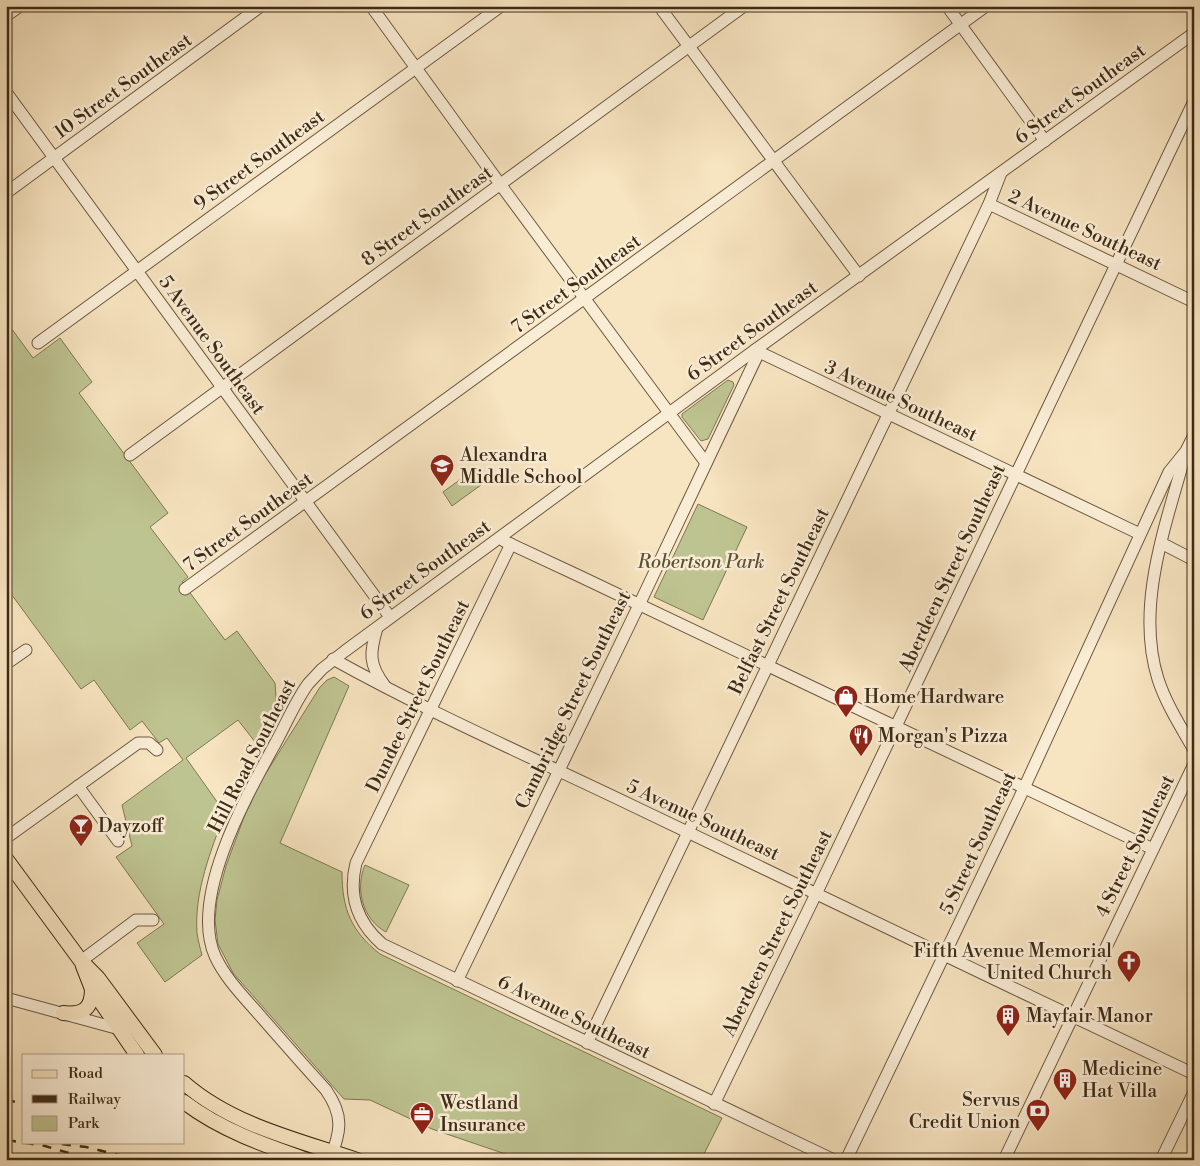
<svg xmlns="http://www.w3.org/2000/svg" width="1200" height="1166" viewBox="0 0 1200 1166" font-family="'Libre Bodoni',serif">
<rect width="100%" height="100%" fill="#f7e4c0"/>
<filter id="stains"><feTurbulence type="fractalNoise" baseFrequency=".004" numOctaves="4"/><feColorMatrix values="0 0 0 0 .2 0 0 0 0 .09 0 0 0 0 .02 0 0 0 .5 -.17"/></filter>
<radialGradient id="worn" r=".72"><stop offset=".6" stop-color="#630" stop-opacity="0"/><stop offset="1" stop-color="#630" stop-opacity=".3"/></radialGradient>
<g fill="#bec491" stroke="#7e7853">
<path d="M6,321L33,358L60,338L92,382L79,393L168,513L150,527L188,577L182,582L225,640L237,631L275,683L277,711L259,747L238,720L186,758L225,813C211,850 194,892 197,933C198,940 200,948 202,955L165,982L137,943L164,924L116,857L132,846L122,805L183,760L167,738L159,743L142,721L130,730L94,680L81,689L6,587Z"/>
<polygon points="728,380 733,382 734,385 708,439 701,441 682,417 682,414"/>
<polygon points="472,471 481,485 452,506 443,492"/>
<polygon points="698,504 747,527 703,620 654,597"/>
<path d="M334,677L349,686L280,843L342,872C342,909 351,931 380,954L722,1118L701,1160H523L432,1129L370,1100L344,1099L233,973L218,944L215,920L217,900L226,866L244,817L261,781L320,687L327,680Z"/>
<path d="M365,865L409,885L386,932C362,919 355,888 365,865Z"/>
</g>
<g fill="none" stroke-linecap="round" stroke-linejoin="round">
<defs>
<g id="minor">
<polyline points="371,6 500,184 706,463"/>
<polyline points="659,6 859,276"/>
<polyline points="947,6 1045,141"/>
<polyline points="6,16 20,6"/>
<polyline points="6,92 390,617"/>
<polyline points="6,193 261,6"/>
<polyline points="989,204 1194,302"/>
<polyline points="38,343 501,6"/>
<polyline points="755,350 1140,534"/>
<polyline points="130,455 744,6"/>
<path d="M1185,455C1166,525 1135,606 1158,679C1166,704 1181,727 1194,750"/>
<polyline points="504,541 575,574 1153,849"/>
<polyline points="1161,543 1194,560"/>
<path d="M511,544L356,863C348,896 357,922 382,944L834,1160"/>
<polyline points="185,589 986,6"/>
<path d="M377,628C370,652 368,664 385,686"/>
<path d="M333,659C430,713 531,757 631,805C818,895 1006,985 1194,1074"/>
<polyline points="6,664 26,650"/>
<polyline points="78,786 118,841"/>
<polyline points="6,838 138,743 149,743 157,750"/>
<polyline points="81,961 136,920 153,920"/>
<polyline points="457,981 639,605 759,352"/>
<polyline points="6,998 123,1030"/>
<polyline points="587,1043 989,204 1001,173"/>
<polyline points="714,1104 816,894 1194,101"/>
<path d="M330,1160C341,1131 344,1116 326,1090C305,1067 284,1043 263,1019C246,999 226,980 215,956C189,897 247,795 275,744C286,724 295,702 308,684L322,669L345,651L755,350L1194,33"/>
<polyline points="846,1160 1019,799 1169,472 1186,451 1194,435"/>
<polyline points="1004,1160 1194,764"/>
<polyline points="1161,1160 1194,1092"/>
</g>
<g id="major">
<polyline points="6,859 81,961 98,978 155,1055"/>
<polyline points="83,966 92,989 137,1055"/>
<path d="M63,1013C82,1015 92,1010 92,989"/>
<path d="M184,1083C232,1125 298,1140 357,1160"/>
<path d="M184,1102C221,1130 264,1145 307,1160"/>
</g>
</defs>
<use href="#minor" stroke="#6c5940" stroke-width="13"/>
<use href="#major" stroke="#3d2b15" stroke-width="16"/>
<use href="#minor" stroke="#faedd6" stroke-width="11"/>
<use href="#major" stroke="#f7e4c0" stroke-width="14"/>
<g stroke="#3d2b15" stroke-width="2.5" stroke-dasharray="9 9" stroke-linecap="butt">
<polyline points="6,1076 11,1077"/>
<polyline points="6,1100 22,1103"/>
<polyline points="7,1140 45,1146 93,1160"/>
<polyline points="44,1142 86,1147 139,1160"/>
<polyline points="6,1159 8,1160"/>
</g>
</g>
<defs>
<symbol id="school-pin" viewBox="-11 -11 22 30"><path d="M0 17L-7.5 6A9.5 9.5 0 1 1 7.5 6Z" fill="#8f2418" stroke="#faedd6"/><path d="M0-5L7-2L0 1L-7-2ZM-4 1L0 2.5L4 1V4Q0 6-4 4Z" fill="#fff"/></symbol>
<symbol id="shop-pin" viewBox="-11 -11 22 30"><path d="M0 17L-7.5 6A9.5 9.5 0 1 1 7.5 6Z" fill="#8f2418" stroke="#faedd6"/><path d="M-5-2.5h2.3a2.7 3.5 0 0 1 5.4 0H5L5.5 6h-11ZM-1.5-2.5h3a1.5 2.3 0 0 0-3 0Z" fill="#fff"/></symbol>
<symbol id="restaurant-pin" viewBox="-11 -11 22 30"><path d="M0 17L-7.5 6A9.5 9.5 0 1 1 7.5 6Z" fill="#8f2418" stroke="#faedd6"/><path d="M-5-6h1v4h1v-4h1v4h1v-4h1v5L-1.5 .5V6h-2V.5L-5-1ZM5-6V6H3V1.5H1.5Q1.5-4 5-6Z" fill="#fff"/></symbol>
<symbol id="bar-pin" viewBox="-11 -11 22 30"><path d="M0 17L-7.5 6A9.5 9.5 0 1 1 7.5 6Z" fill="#8f2418" stroke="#faedd6"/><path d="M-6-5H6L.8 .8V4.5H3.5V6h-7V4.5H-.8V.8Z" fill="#fff"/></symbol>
<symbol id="church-pin" viewBox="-11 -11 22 30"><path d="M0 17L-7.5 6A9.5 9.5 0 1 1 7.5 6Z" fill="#8f2418" stroke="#faedd6"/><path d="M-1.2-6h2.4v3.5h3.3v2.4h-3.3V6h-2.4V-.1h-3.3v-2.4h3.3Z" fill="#fff"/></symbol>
<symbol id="building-pin" viewBox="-11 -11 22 30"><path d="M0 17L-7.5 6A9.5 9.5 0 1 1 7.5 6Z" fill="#8f2418" stroke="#faedd6"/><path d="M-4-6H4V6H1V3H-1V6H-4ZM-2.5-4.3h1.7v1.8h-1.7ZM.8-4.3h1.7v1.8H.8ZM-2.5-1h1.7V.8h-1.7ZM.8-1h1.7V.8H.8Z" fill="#fff"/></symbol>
<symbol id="bank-pin" viewBox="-11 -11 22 30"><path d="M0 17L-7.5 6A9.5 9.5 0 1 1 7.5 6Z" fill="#8f2418" stroke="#faedd6"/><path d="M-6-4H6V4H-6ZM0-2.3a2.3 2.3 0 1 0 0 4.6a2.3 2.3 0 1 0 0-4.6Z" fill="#fff"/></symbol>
<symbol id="office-pin" viewBox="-11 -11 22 30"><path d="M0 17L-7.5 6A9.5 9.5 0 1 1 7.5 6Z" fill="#8f2418" stroke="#faedd6"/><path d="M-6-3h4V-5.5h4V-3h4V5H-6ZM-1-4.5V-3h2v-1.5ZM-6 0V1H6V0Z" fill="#fff"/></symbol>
</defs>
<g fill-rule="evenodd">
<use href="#school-pin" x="428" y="452" width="28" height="38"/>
<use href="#shop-pin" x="832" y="683" width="28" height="38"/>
<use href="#restaurant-pin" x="847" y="722" width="28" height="38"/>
<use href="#bar-pin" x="67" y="812" width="28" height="38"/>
<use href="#church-pin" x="1115" y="948" width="28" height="38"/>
<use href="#building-pin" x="994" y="1002" width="28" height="38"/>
<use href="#building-pin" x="1051" y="1066" width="28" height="38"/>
<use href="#bank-pin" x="1024" y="1097" width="28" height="38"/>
<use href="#office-pin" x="408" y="1100" width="28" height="38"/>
</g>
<g text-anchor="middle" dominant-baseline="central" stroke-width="5" stroke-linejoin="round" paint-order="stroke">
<g font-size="19" fill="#3d2b15" stroke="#faedd6">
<text transform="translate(123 86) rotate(-36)">10 Street Southeast</text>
<text transform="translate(1080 94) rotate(-36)">6 Street Southeast</text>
<text transform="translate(259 160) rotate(-36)">9 Street Southeast</text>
<text transform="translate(427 216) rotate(-36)">8 Street Southeast</text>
<text transform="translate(1085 230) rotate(25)">2 Avenue Southeast</text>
<text transform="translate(576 284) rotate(-36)">7 Street Southeast</text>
<text transform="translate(752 331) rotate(-36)">6 Street Southeast</text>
<text transform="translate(212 345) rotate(54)">5 Avenue Southeast</text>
<text transform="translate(901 401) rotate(25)">3 Avenue Southeast</text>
<text transform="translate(248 522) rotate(-36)">7 Street Southeast</text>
<text transform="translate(952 568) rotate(-65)">Aberdeen Street Southeast</text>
<text transform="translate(425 570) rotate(-36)">6 Street Southeast</text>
<text transform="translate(779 601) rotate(-64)">Belfast Street Southeast</text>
<text transform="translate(418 696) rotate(-64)">Dundee Street Southeast</text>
<text transform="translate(573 700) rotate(-64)">Cambridge Street Southeast</text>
<text transform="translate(252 756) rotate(-63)">Hill Road Southeast</text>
<text transform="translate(703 820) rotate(25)">5 Avenue Southeast</text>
<text transform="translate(978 843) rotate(-65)">5 Street Southeast</text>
<text transform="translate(1135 846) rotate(-64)">4 Street Southeast</text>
<text transform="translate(777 933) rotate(-64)">Aberdeen Street Southeast</text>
<text transform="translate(574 1017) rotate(26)">6 Avenue Southeast</text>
</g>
<g font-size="19" fill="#3d2b15" stroke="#faedd6" text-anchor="start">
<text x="460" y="455">Alexandra<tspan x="460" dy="22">Middle School</tspan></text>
<text x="864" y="697">Home Hardware</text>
<text x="878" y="736">Morgan's Pizza</text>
<text x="98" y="826">Dayzoff</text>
<text x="1112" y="951" text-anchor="end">Fifth Avenue Memorial<tspan x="1112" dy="22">United Church</tspan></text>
<text x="1026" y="1016">Mayfair Manor</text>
<text x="1082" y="1069">Medicine<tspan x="1082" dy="22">Hat Villa</tspan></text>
<text x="1020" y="1100" text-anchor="end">Servus<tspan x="1020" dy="22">Credit Union</tspan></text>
<text x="440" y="1103">Westland<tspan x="440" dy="22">Insurance</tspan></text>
</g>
<g font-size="19" font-style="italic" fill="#5d5134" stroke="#faedd6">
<text x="701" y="562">Robertson Park</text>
</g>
</g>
<rect width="1200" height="1166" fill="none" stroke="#f7e4c0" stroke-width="25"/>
<rect x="8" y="8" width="1185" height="1151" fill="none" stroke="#3d2b15" stroke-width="2.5"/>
<rect x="12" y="12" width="1175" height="1141" fill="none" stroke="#3d2b15"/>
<rect x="22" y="1054" width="162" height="90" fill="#faedd6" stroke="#ae9f89"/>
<rect x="32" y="1070" width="25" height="8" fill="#f7e4c0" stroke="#ae9f89"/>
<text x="68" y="1078" font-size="15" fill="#3d2b15">Road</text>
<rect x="32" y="1095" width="25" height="8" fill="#3d2b15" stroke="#ae9f89"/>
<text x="68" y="1104" font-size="15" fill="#3d2b15">Railway</text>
<rect x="32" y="1116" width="25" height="15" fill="#bec491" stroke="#ae9f89"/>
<text x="68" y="1128" font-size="15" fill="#3d2b15">Park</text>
<rect width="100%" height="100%" filter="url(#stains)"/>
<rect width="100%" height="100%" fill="url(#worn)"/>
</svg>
